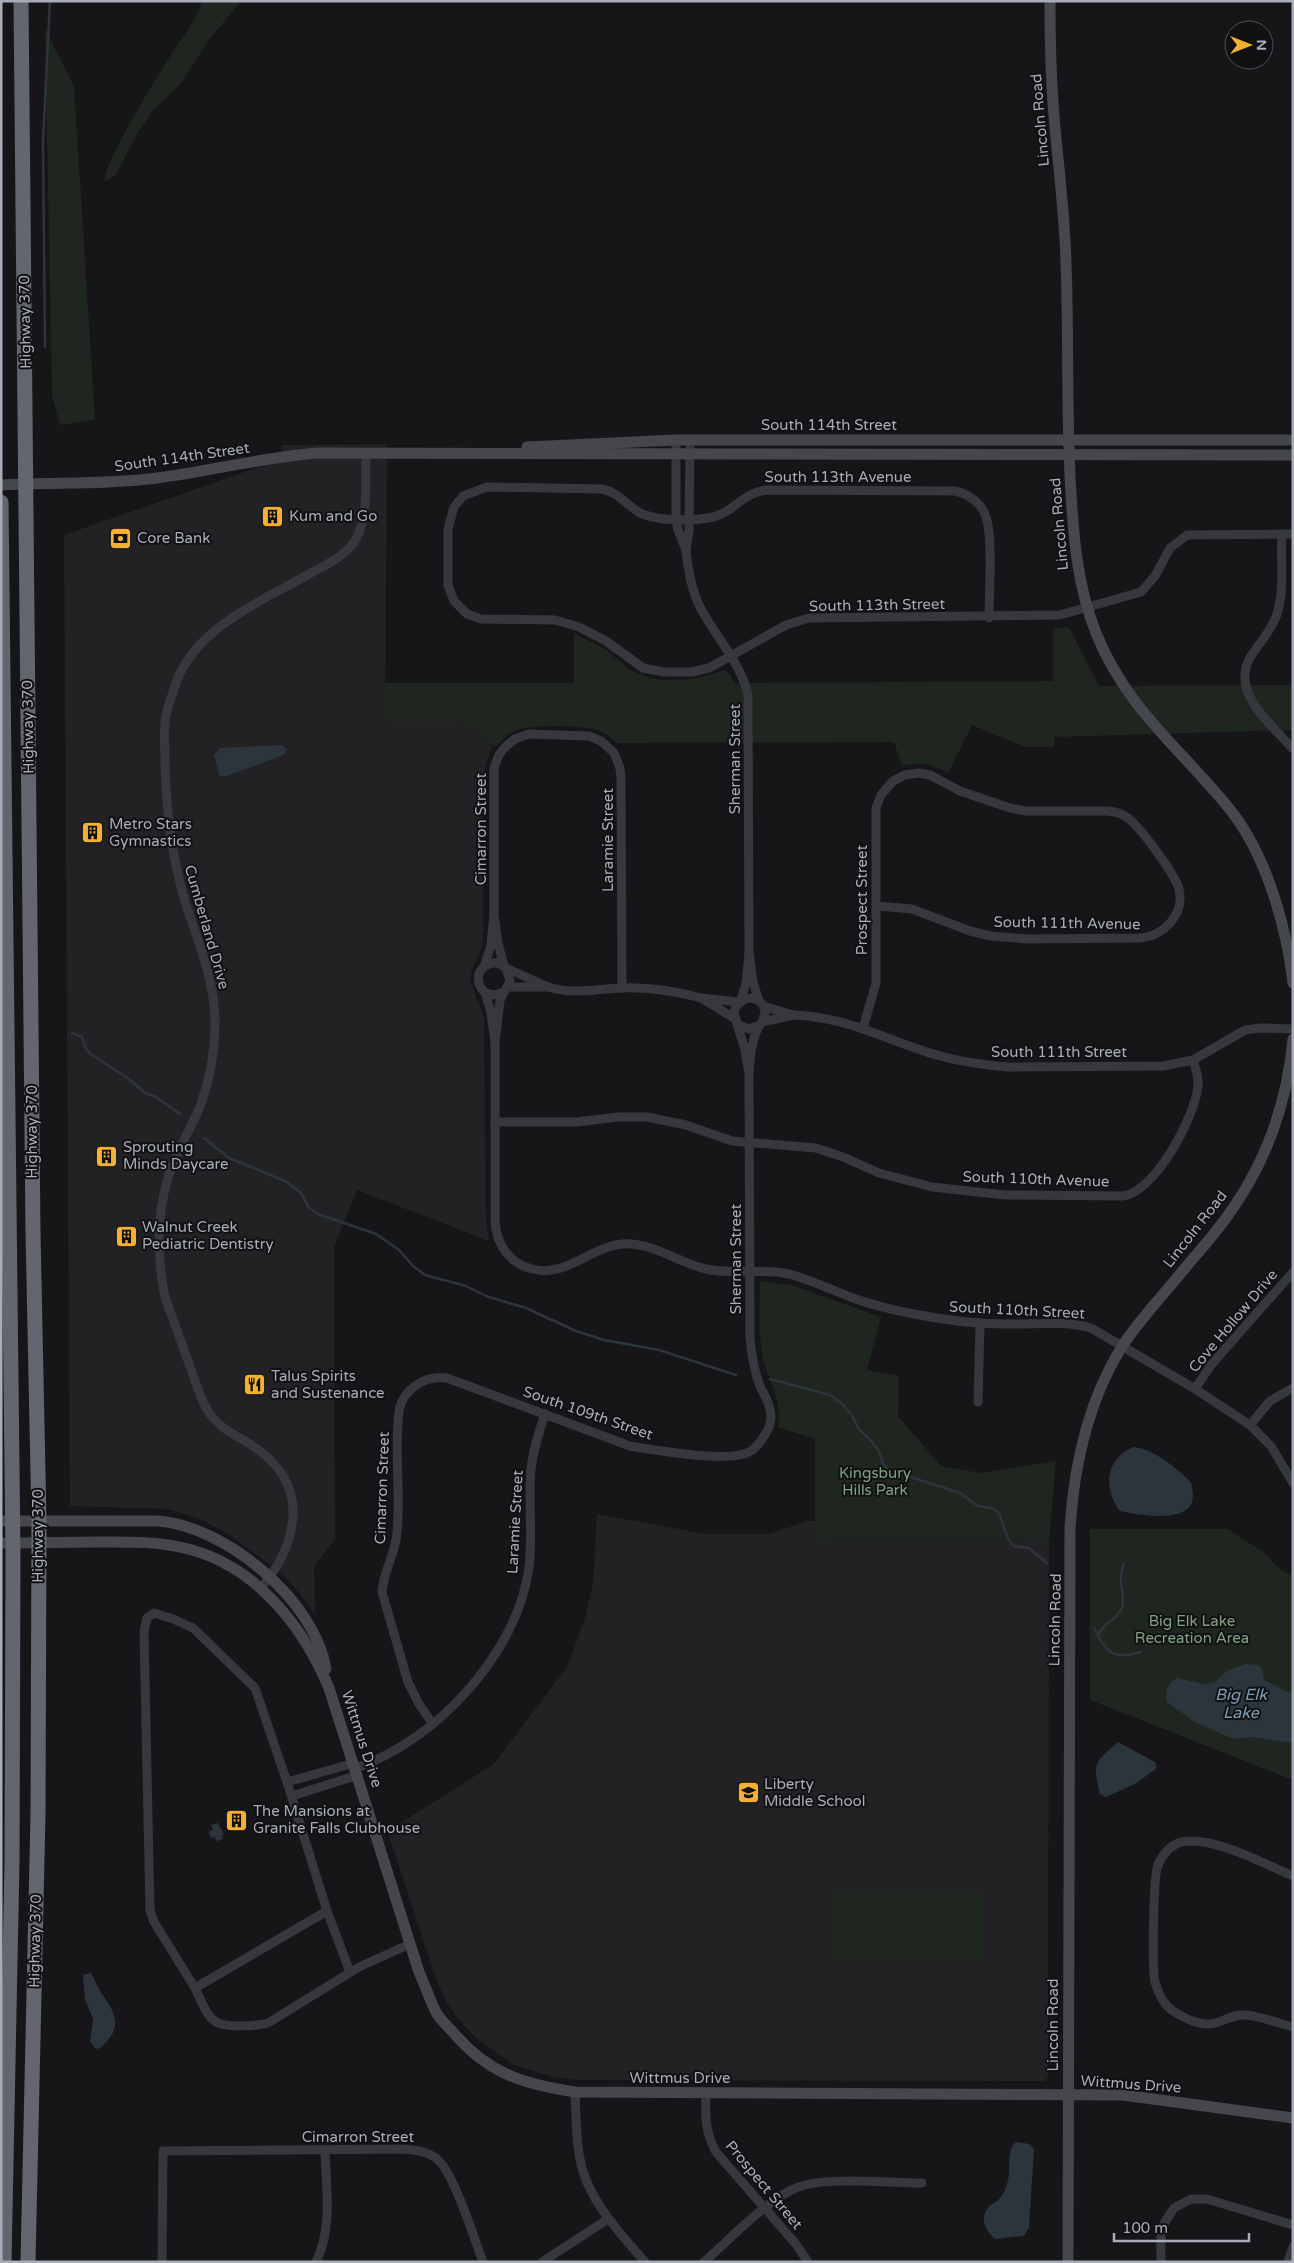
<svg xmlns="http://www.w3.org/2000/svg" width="1294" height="2263" viewBox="0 0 1294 2263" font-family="'Varela Round',sans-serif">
<rect width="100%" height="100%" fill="#161618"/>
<g fill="#222225">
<polygon points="387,444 385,723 463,723 493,745 486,763 484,773 483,943 479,955 473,967 470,979 484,1018 486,1217 489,1241 357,1190 334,1246 335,1539 314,1567 315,1615 301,1595 283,1575 229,1534 198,1518 166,1509 70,1506 64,535 282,459 281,445"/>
<polygon points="597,1514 706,1534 770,1534 807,1521 815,1521 815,1541 1049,1542 1048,2078 1044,2081 580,2080 556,2078 512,2064 475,2037 459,2020 446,2002 437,1981 386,1827 402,1822 494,1764 568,1666 585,1618 593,1583"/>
</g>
<g fill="#1e261f">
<path d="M202,1H241L208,41L180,85L154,109L137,134L115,176L105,181C102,167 156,78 167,61C178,43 196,23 202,1Z"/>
<polygon points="45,29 74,86 95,420 60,425 52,395"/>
<path d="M1066,627L1070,629L1099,686L1293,685V730L1054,737V747H1025L972,725L948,773C932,764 920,762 902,766L894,742L617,743C610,737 603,731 594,729C580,725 530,725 517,730C508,733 502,739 496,747L463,723H385V683H574V633L605,649L630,670L650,678L661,680L694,679L725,670L730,674L734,683L1053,681V629Z"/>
<path d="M762,1281L791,1285L881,1317L867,1370L899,1376L898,1416L941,1466L980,1473L1056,1461L1049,1542L815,1541V1439L778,1427C784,1399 766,1379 762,1353C758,1330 760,1306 760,1283Z"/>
<polygon points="1090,1529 1228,1529 1266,1554 1276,1566 1293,1577 1293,1780 1090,1700"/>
<polygon points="834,1890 984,1891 983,1961 833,1960"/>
</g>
<g fill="#2c353c">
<polygon points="282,745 287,750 284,755 224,777 219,775 214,755 220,748"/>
<path d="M1133,1447C1154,1449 1175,1467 1191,1482C1192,1488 1194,1496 1192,1502C1186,1523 1137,1515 1120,1511C1103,1489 1105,1459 1133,1447Z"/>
<path d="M1246,1664L1258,1665L1262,1668L1264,1680L1288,1692L1293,1691V1743L1252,1737L1236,1739L1228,1737L1195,1722L1167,1702C1165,1691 1167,1684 1177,1678L1204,1684L1215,1682L1228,1670Z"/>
<path d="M1118,1742L1155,1762L1157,1768L1135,1784L1106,1797L1100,1794C1092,1763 1095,1762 1118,1742Z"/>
<polygon points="218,1823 224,1834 222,1835 223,1839 216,1841 215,1837 211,1838 209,1831 213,1830 211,1825"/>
<path d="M91,1973C95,1980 98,1988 102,1994C113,2009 122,2024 108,2040C104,2044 102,2048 96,2049L90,2042L93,2019L85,1999L83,1975Z"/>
<path d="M1016,2142L1029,2144L1034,2149L1029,2228L1024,2236L995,2239C986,2231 979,2219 988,2208C991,2203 997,2203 1000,2198C1004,2194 1007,2186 1008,2180C1011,2169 1006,2149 1016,2142Z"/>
</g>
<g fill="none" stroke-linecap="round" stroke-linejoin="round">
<g stroke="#2c353c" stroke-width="2.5">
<polyline points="45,347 43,141 50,1"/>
<polyline points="72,1033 82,1037 86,1049 92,1055 129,1079 145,1093 156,1097 180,1114"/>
<polyline points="204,1138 229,1158 287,1182 301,1193 309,1208 318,1214 376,1234 399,1250 413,1266 425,1275 466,1286 486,1296 526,1308 576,1331 604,1340 659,1350 736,1375"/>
<polyline points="770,1379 830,1395 841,1403 852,1415 858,1428 871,1441 879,1451 883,1464 889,1470 960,1493 978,1506 992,1508 999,1513 1008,1539 1014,1546 1029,1548 1047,1563"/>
<path d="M1094,1628C1107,1654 1113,1660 1141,1652"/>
<path d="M1098,1635C1103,1623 1119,1618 1122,1608C1126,1594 1116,1582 1124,1564"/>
</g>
<g stroke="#37383d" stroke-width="9">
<polyline points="676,440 676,519 678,530 686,550 689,530 690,440"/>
<path d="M1282,534C1280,560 1285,589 1277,614C1272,630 1260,642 1251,656C1229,692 1271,724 1293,749"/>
<path d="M686,550C688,570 691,589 700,607C715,636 741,663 748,695L749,953"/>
<path d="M989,618C989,594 993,537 986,517C982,503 968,494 955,491L767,490C741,493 735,512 713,517C695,521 653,522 637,511C625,503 617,492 602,489L487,487L463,496L454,507L448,529V585L454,601L467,614L481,619L555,620L579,627L606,641L643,668L664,672H692L709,668L786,625L809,618L1060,615L1141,592L1155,576L1170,548L1187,535L1293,534"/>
<polyline points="494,914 494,768 499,755 504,748 515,739 529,734 589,736 601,741 614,753 620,768 621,778 622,988"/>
<polyline points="484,967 491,945 494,914 498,943 504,967"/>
<polyline points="506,968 548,987 508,987"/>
<path d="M548,987C573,995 595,989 621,988C648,987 675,991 701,998"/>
<path d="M485,992L491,1013L495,1042L500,1000L510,981L506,968L498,963C467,961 476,1006 503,992"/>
<polyline points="741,1000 746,983 749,953 753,982 759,1001"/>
<path d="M793,1015C850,1017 887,1041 940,1056C962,1062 984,1065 1007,1067L1163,1066L1193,1060L1245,1030L1261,1028L1293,1029"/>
<polyline points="734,1018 701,998 739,1002"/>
<path d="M736,1021L744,1046L749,1073C750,1058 751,1044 757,1030C760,1024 765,1019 765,1012C763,992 736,995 734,1014L738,1025L749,1029L760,1025"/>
<polyline points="762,1022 793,1015 763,1006"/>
<path d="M863,1028L876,983V808L881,795L893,781L905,775L919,773L930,775L960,791L1010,808L1026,811H1106C1114,811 1121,813 1128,818C1140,827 1175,874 1179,889C1185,915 1163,937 1138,938L1027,939L991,936L970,931L912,909L877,906"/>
<path d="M495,1042V1222C497,1245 509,1263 532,1269C569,1279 594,1241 631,1244C658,1246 680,1263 706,1269C733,1275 762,1268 789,1274C811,1280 832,1290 853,1298C872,1305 894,1310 914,1314C944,1320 974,1324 1004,1324C1032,1325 1063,1320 1091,1328L1195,1389L1250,1425L1271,1446L1293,1483"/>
<path d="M495,1122H577L618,1117H647L686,1125L732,1141L816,1148L843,1157L879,1173L932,1187L1005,1195L1123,1196C1155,1192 1195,1117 1198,1086C1199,1078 1196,1069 1193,1060"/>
<polyline points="1195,1389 1211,1365 1293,1272"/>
<polyline points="978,1402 980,1324"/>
<polyline points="1250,1425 1270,1401 1293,1388"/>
<path d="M260,1589C296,1547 311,1490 261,1452C243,1437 221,1432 208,1411C201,1400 196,1384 192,1372C183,1347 174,1322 165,1297C157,1257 156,1217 168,1178C176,1152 191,1129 201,1104C210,1079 215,1051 215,1024C215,983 200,946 187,908C172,860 166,813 165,762C165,747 163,730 166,715C169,702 174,690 178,678C200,625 264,600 311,573C326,565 347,555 356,539C369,514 365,481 366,454"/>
<polygon points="154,1613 173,1619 193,1628 255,1688 287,1782 327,1911 195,1988 154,1922 150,1910 144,1632 147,1618"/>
<path d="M433,1724L419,1704L408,1682L382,1592C383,1572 396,1553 397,1532C401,1492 394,1451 399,1411C403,1389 425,1375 447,1378L630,1446C653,1450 729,1463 749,1452C758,1448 771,1428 771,1418C771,1405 765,1397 760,1386C754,1370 751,1354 750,1337L749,1073"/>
<path d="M356,1768C436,1741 518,1653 529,1567C533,1535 528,1502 531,1469C533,1450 539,1432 545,1414"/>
<polyline points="287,1782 354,1763"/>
<polyline points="292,1796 358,1775"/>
<path d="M1293,1876C1264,1864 1211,1835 1182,1842C1171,1844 1162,1855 1158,1865C1153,1877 1152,1970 1155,1982C1158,1993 1164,2005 1173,2011C1186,2019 1201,2027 1216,2023C1225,2020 1234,2014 1245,2015C1260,2016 1278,2023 1293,2027"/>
<polyline points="327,1911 350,1972"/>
<path d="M195,1988C200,1998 206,2016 216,2022C225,2028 258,2026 268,2023L359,1967L410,1944"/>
<path d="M575,2092C576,2113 576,2134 579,2154C585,2197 618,2231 645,2262"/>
<path d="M706,2093C705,2115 705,2132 716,2152L795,2243L808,2262"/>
<path d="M162,2262L163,2151L403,2149C415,2150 427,2151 437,2159C454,2173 474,2238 483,2262"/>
<path d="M316,2262C333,2228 326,2187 325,2150"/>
<polyline points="542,2262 608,2219"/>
<path d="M704,2262C728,2241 768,2199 796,2188C823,2176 891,2183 922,2183"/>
<polyline points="1161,2262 1161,2236 1165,2222 1174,2208 1191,2199 1207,2199 1293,2225"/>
<polyline points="1288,2262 1293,2247"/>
</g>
<g stroke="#45474d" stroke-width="11">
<path d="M1050,1C1050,43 1051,85 1055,127C1059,172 1065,218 1066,263C1069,340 1066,417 1071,494C1074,543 1078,587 1096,633C1126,708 1179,747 1228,807C1266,853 1286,925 1293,983"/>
<polyline points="527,447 676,440 1293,440"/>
<path d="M1,485C53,482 105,485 157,478C211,471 264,457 318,453L1293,455"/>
<path d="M1,1521H158C225,1526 315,1600 326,1669"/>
<path d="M1,1543C33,1543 65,1542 97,1542C126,1542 155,1541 184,1548C254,1564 302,1624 329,1688L419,1972C425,1985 430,2001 437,2014C441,2020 447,2026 452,2031C487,2073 522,2084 575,2092L1123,2095L1293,2118"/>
<path d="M1068,2262L1070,1528C1074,1465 1088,1402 1121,1348C1137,1323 1157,1302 1176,1279C1192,1259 1211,1239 1226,1218C1266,1164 1287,1104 1293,1039"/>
</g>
<g stroke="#63666e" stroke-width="15">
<polyline points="21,1 33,1233 39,1521 38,1814 28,2262"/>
<polyline points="1,502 13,1555 12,1862 4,2262"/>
</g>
</g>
<defs>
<symbol id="building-square" viewBox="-11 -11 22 22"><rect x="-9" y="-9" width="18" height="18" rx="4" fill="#f2b134" stroke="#111113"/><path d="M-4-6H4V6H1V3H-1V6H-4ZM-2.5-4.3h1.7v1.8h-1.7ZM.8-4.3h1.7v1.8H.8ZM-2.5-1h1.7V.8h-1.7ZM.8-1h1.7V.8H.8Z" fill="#111"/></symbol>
<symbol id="bank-square" viewBox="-11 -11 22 22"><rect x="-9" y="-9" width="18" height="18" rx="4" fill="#f2b134" stroke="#111113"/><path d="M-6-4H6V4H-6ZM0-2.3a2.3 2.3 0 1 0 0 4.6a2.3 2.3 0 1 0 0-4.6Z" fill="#111"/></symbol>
<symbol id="restaurant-square" viewBox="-11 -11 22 22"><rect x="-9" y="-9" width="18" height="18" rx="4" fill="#f2b134" stroke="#111113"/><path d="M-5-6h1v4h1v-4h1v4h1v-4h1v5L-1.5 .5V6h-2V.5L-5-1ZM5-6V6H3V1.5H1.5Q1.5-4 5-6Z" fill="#111"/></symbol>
<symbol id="school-square" viewBox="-11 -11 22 22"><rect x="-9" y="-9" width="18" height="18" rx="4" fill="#f2b134" stroke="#111113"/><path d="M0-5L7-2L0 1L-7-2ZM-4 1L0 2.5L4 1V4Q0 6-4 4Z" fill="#111"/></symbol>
</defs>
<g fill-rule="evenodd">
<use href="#building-square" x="260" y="504" width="25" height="25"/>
<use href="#bank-square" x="108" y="526" width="25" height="25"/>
<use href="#building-square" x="80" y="820" width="25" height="25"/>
<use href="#building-square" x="94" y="1144" width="25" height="25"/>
<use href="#building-square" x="114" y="1224" width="25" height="25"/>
<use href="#restaurant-square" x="242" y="1372" width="25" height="25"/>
<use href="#school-square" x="736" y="1780" width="25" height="25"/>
<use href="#building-square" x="224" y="1808" width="25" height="25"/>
</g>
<g text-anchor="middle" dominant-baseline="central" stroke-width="4" stroke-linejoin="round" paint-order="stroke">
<g font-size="15" fill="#a8adb8" stroke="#111113">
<text transform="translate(1040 120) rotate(-95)">Lincoln Road</text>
<text transform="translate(25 322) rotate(-91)">Highway 370</text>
<text x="829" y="425">South 114th Street</text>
<text transform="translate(182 457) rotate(-8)">South 114th Street</text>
<text x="838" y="477">South 113th Avenue</text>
<text transform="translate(1059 524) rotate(-95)">Lincoln Road</text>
<text transform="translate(877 605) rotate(-1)">South 113th Street</text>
<text transform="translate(28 727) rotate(-91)">Highway 370</text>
<text transform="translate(735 759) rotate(-90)">Sherman Street</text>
<text transform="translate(481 829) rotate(-90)">Cimarron Street</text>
<text transform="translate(608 840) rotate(-90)">Laramie Street</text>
<text transform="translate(862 900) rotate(-90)">Prospect Street</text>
<text transform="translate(1067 923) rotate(1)">South 111th Avenue</text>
<text transform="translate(207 927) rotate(74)">Cumberland Drive</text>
<text x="1059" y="1052">South 111th Street</text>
<text transform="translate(32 1132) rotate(-90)">Highway 370</text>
<text transform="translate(1036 1179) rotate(2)">South 110th Avenue</text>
<text transform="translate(1195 1229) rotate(-52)">Lincoln Road</text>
<text transform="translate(736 1259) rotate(-90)">Sherman Street</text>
<text transform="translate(1017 1310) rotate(3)">South 110th Street</text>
<text transform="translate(1233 1321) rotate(-50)">Cove Hollow Drive</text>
<text transform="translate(588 1413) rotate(19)">South 109th Street</text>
<text transform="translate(382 1488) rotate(-88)">Cimarron Street</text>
<text transform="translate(515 1522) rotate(-87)">Laramie Street</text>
<text transform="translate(38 1536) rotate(-90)">Highway 370</text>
<text transform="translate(1055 1620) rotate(-89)">Lincoln Road</text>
<text transform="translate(362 1739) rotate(72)">Wittmus Drive</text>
<text transform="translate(35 1941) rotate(-89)">Highway 370</text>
<text transform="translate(1053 2025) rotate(-90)">Lincoln Road</text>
<text x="680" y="2078">Wittmus Drive</text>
<text transform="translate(1131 2084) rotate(4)">Wittmus Drive</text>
<text x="358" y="2137">Cimarron Street</text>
<text transform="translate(764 2185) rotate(50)">Prospect Street</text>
</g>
<g font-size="15" fill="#a8adb8" stroke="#111113" text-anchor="start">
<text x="289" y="516">Kum and Go</text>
<text x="137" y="538">Core Bank</text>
<text x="109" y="824">Metro Stars<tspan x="109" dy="17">Gymnastics</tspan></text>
<text x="123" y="1147">Sprouting<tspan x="123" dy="17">Minds Daycare</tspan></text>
<text x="142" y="1227">Walnut Creek<tspan x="142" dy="17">Pediatric Dentistry</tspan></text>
<text x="271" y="1376">Talus Spirits<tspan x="271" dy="17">and Sustenance</tspan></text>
<text x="764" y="1784">Liberty<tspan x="764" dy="17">Middle School</tspan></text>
<text x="253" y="1811">The Mansions at<tspan x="253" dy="17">Granite Falls Clubhouse</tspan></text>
</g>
<g font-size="15" fill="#7fa381" stroke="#111113">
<text x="875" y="1473">Kingsbury<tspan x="875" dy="17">Hills Park</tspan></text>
<text x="1192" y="1621">Big Elk Lake<tspan x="1192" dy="17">Recreation Area</tspan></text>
</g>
<g font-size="16" font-style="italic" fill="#7f9bb3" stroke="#111113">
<text x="1241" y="1695">Big Elk<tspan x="1241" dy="18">Lake</tspan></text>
</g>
</g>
<rect width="1294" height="2263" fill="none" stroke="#a8adb8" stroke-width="5"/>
<g transform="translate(1249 45) rotate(90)"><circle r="24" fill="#111113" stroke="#4d4f55"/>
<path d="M0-4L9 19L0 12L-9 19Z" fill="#f2b134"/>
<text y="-8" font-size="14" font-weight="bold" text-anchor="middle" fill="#a8adb8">N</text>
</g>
<path d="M1114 2233v8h135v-8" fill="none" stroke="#a8adb8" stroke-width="2.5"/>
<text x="1122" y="2233" font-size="15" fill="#a8adb8" stroke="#111113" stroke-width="4" paint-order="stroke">100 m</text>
</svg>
